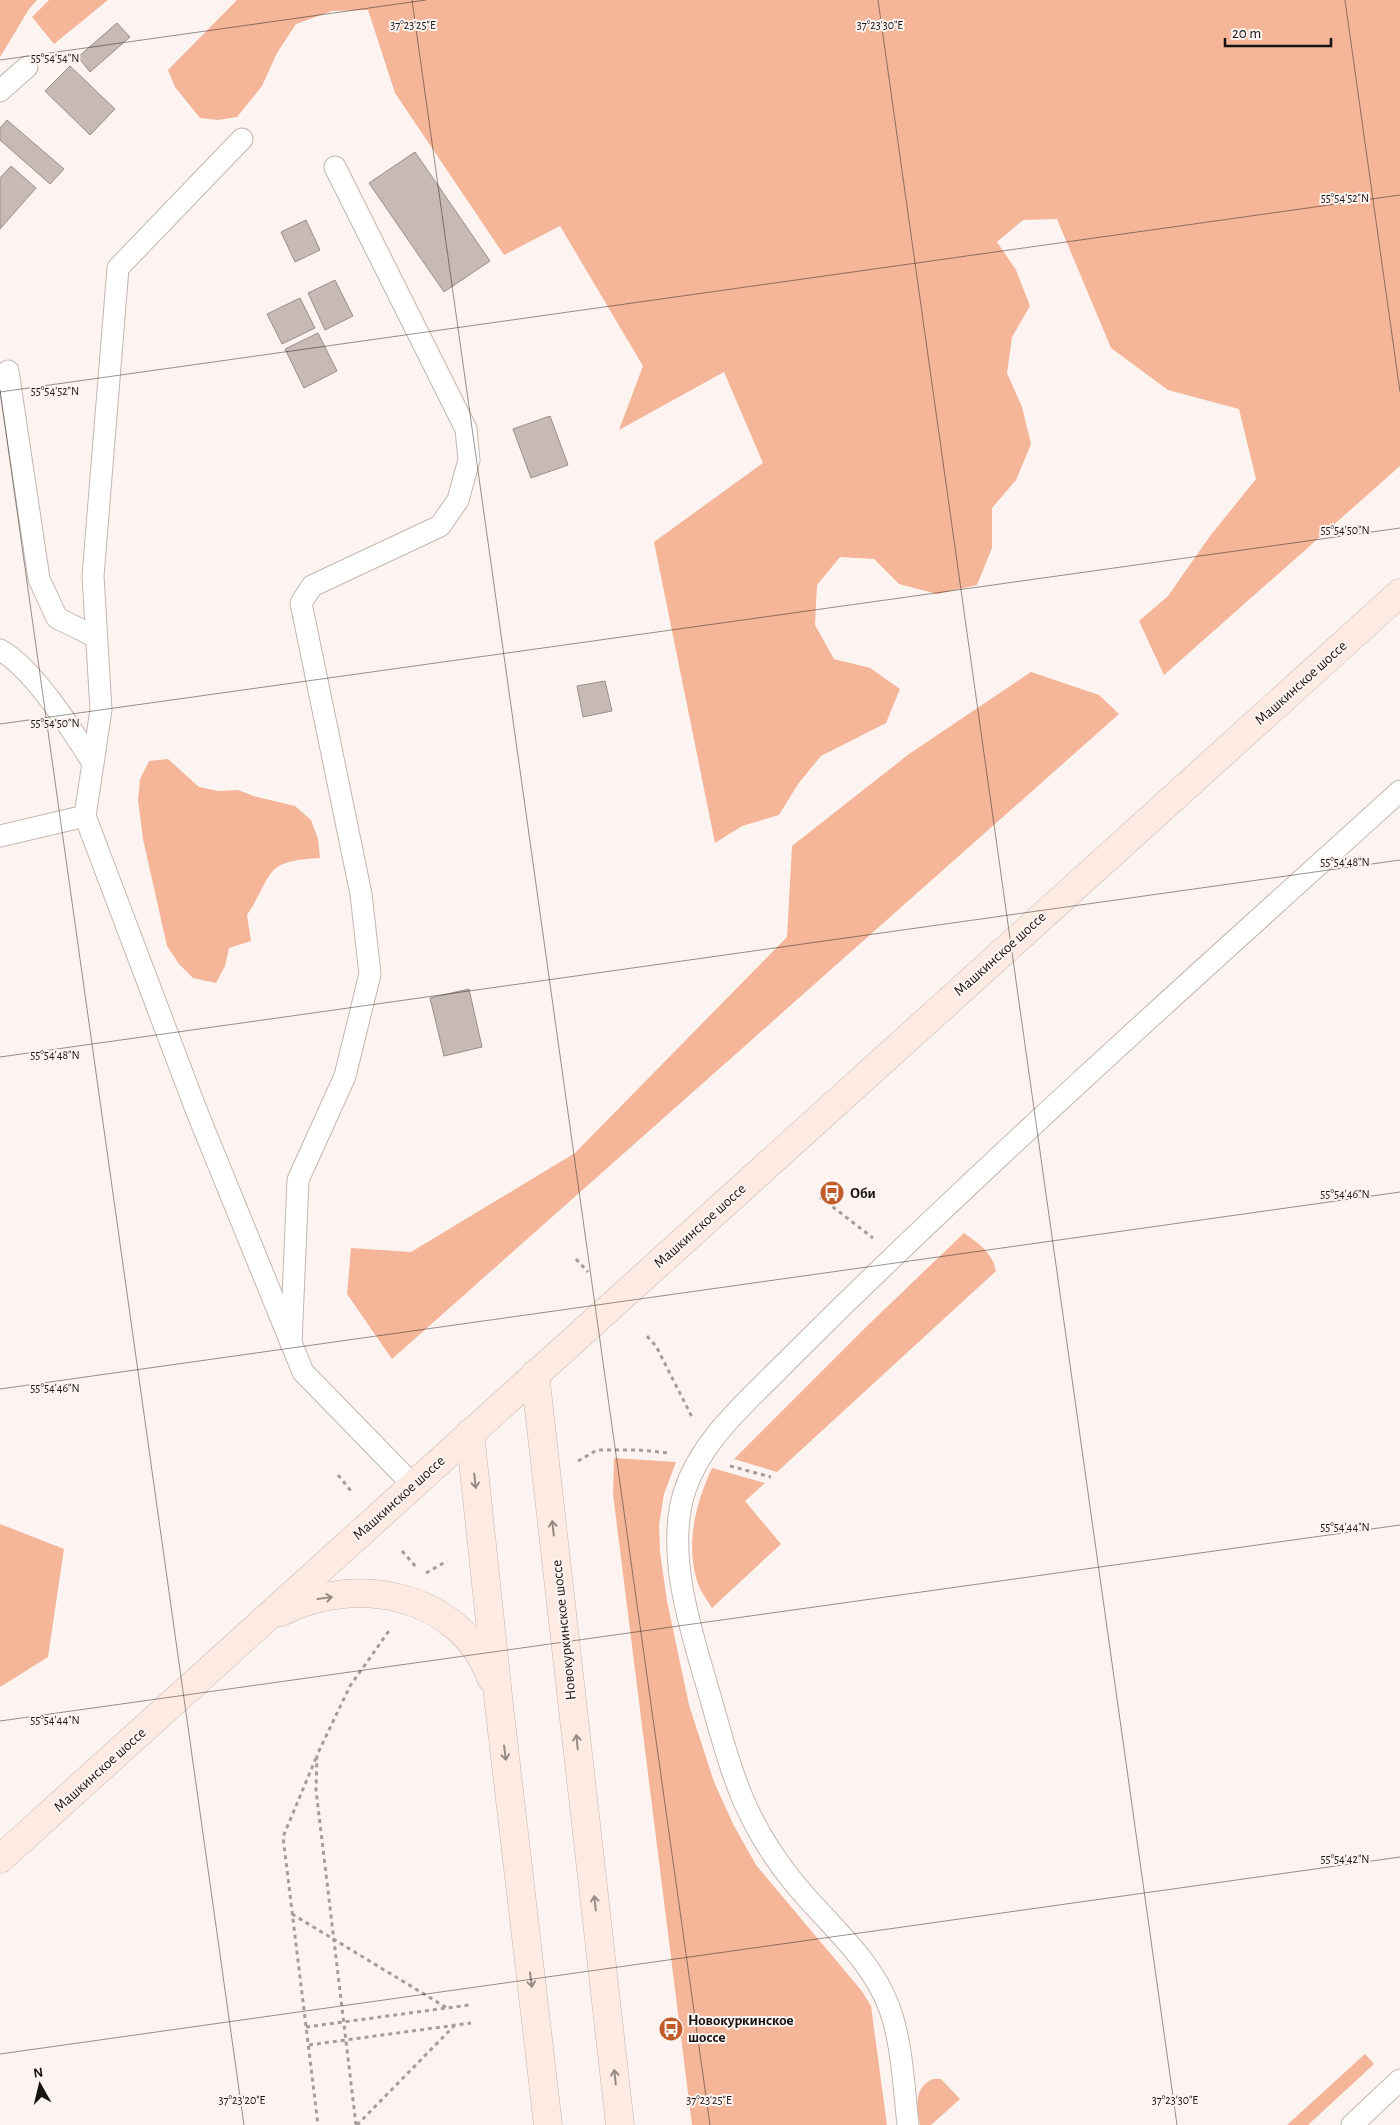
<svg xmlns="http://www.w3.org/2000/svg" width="1400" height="2125" viewBox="0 0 1400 2125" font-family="'Alegreya Sans',sans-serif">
<rect width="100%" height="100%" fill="#fdf4f1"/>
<g fill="#f5b599">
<polygon points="0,0 37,0 29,9 0,57"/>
<polygon points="49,0 108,0 54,44 32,17"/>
<polygon points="237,0 1400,0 1400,466 1164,675 1139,621 1168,596 1210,536 1256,479 1239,409 1168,390 1111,348 1057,219 1023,220 997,242 1016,270 1030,306 1012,337 1007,373 1022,407 1031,444 1016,480 992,508 992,548 977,585 937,594 899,584 874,559 840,557 817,585 815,625 834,659 870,668 900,689 886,723 821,756 798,784 779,815 742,826 715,843 654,542 763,463 724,372 619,430 643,366 560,226 504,255 395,93 368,10 332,11 296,24 277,53 262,86 237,117 218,120 200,118 175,87 168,70"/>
<polygon points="1031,672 1099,695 1119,714 392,1359 347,1294 351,1248 411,1252 575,1153 787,937 792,846 909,754"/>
<path d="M168,759L199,787L218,791L238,790L257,797L295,806L311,820L318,839L320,858C262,861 275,873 247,915L251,941L229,948L225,966L216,983L193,978L179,964L167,946L143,839L138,800L140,779L149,761Z"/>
<path d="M964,1233C978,1243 993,1253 996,1271L777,1472L734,1459L864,1329Z"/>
<polygon points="614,1458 676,1462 664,1494 659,1525 660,1552 667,1601 689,1705 714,1782 733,1824 756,1865 861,1990 871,2006 887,2125 692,2125 613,1494"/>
<path d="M712,1468L765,1483L745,1501L781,1544L712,1608C707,1600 701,1592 698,1584C685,1545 695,1505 712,1468Z"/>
<polygon points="0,1524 64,1549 48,1657 0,1687"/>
<polygon points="1365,2054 1374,2064 1308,2125 1287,2125"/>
<path d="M933,2079H941L960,2099L931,2125H920C917,2107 913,2088 933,2079Z"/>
</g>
<g fill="#c7b9b3" stroke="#9b8e88">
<polygon points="117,23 130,37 90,72 78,57"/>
<polygon points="70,66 115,109 90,135 45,91"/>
<polygon points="7,120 64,169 50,184 0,140 0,128"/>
<polygon points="415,152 490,261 444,292 369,183"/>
<polygon points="11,166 36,188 0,229 0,178"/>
<polygon points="306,220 320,250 295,262 281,232"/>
<polygon points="335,280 353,316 325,330 308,293"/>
<polygon points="300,298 315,328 282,344 267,314"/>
<polygon points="318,333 337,371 304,388 285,349"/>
<polygon points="550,416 568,465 531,478 513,429"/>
<polygon points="605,681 612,711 583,717 577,686"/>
<polygon points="469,989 482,1047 444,1056 430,998"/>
</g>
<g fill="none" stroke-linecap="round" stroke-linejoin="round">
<defs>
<g id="lane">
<polyline points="0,91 27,67"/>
<polyline points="8,371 39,579 57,618 96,637"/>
<path d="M0,650C33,668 72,730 93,763"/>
<polyline points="85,816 101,710 93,576 118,268 242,139"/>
<polyline points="0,836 85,816 197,1112 303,1372 413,1485"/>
<polyline points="291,1344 298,1180 345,1076 370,974 361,894 301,603 312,586 440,526 458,500 469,460 466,429 335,167"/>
<path d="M908,2125C904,2089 902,2041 889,2007C870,1956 824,1921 791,1879C747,1824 732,1776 714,1710C696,1645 664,1560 684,1493C699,1444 740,1408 776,1372C802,1346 828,1320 855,1294C1032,1122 1217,957 1400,791"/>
<polyline points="1352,2125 1400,2080"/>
</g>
<g id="secondary">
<polyline points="535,1374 620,2125"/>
<polyline points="470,1433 499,1705 548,2125"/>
<path d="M281,1612C355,1574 460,1593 491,1678"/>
<polyline points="0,1859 1400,593"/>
</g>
</defs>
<use href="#lane" stroke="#c3b6b0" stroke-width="23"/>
<use href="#secondary" stroke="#c3b6b0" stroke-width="29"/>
<g stroke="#a49d9a" stroke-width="3" stroke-dasharray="4 4" stroke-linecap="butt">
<polyline points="820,1197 873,1238"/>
<polyline points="576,1259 588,1272"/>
<polyline points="647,1336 656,1346 692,1417"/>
<polyline points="578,1461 597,1450 639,1450 669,1453"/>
<polyline points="730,1466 771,1477"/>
<polyline points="338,1475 351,1491"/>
<polyline points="402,1551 418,1569"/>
<polyline points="426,1573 447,1561"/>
<polyline points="316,1758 283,1837 318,2125"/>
<polyline points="292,1914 447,2008"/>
<polyline points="306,2027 469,2005"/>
<polyline points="309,2045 471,2023"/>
<polyline points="356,2125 316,1790 317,1755 350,1686 391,1628"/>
<polyline points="357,2125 454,2026"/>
</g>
<use href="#lane" stroke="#fff" stroke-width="21"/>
<use href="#secondary" stroke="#fdebe3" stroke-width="28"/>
</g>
<defs><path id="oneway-shaft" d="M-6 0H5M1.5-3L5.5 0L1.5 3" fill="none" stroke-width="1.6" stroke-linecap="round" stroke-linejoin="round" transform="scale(1.25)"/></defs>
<g stroke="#968a84">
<use href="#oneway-shaft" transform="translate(475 1481) rotate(84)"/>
<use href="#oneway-shaft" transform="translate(553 1528) rotate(-96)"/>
<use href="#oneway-shaft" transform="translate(325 1598) rotate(-8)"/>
<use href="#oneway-shaft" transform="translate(577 1742) rotate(-96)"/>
<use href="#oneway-shaft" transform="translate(505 1753) rotate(83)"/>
<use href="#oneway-shaft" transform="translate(595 1903) rotate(-96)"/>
<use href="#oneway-shaft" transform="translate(531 1980) rotate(83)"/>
<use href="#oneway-shaft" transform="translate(615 2077) rotate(-96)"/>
</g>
<path fill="none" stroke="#171310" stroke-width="1" stroke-opacity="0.45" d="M412,0L710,2125M878,0L1177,2125M1345,0L1400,392M0,60L426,0M0,390L244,2125M0,392L1400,195M0,724L1400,528M0,1057L1400,860M0,1389L1400,1192M0,1721L1400,1525M0,2054L1400,1857"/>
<defs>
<symbol id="bus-disc" viewBox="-11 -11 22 22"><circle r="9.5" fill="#c15c2a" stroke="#fdf4f1"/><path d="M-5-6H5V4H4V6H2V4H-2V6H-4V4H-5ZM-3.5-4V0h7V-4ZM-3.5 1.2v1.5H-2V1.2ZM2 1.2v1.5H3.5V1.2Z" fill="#fff"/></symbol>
</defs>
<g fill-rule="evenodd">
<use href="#bus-disc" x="818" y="1179" width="28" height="28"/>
<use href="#bus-disc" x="657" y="2015" width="28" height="28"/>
</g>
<g text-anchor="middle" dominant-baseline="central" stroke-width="4" stroke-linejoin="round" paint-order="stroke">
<g font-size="15" fill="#171310" stroke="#fdf4f1">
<text transform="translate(1301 683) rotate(-42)">Машкинское шоссе</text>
<text transform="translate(1000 954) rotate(-42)">Машкинское шоссе</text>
<text transform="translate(700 1226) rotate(-42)">Машкинское шоссе</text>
<text transform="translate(399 1498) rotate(-42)">Машкинское шоссе</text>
<text transform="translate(564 1630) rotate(-96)">Новокуркинское шоссе</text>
<text transform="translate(100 1770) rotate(-42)">Машкинское шоссе</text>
</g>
<g font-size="15" font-weight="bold" fill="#171310" stroke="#fdf4f1" text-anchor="start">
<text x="850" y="1193">Оби</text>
<text x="688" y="2020">Новокуркинское<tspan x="688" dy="17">шоссе</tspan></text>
</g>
</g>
<g font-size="12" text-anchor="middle" fill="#171310" stroke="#fdf4f1" stroke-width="4" stroke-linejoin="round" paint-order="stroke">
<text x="413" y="29">37°23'25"E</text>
<text x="880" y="29">37°23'30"E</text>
<text x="55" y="62">55°54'54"N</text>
<text x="1345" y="202">55°54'52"N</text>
<text x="55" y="395">55°54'52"N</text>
<text x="1345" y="534">55°54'50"N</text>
<text x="55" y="727">55°54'50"N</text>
<text x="1345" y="866">55°54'48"N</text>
<text x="55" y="1059">55°54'48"N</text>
<text x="1345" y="1198">55°54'46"N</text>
<text x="55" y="1392">55°54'46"N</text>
<text x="1345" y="1531">55°54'44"N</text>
<text x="55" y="1724">55°54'44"N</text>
<text x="1345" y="1863">55°54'42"N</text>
<text x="242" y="2104">37°23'20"E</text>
<text x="709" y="2104">37°23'25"E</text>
<text x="1175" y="2104">37°23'30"E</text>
</g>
<g transform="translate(40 2085) rotate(352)" stroke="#fdf4f1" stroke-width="4" paint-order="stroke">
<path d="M0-4L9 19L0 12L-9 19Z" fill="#171310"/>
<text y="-8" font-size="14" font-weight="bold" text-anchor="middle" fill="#171310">N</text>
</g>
<path d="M1225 38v8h106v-8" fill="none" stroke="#171310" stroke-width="2.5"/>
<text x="1232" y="38" font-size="15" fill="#171310" stroke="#fdf4f1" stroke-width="4" paint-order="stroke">20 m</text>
</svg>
